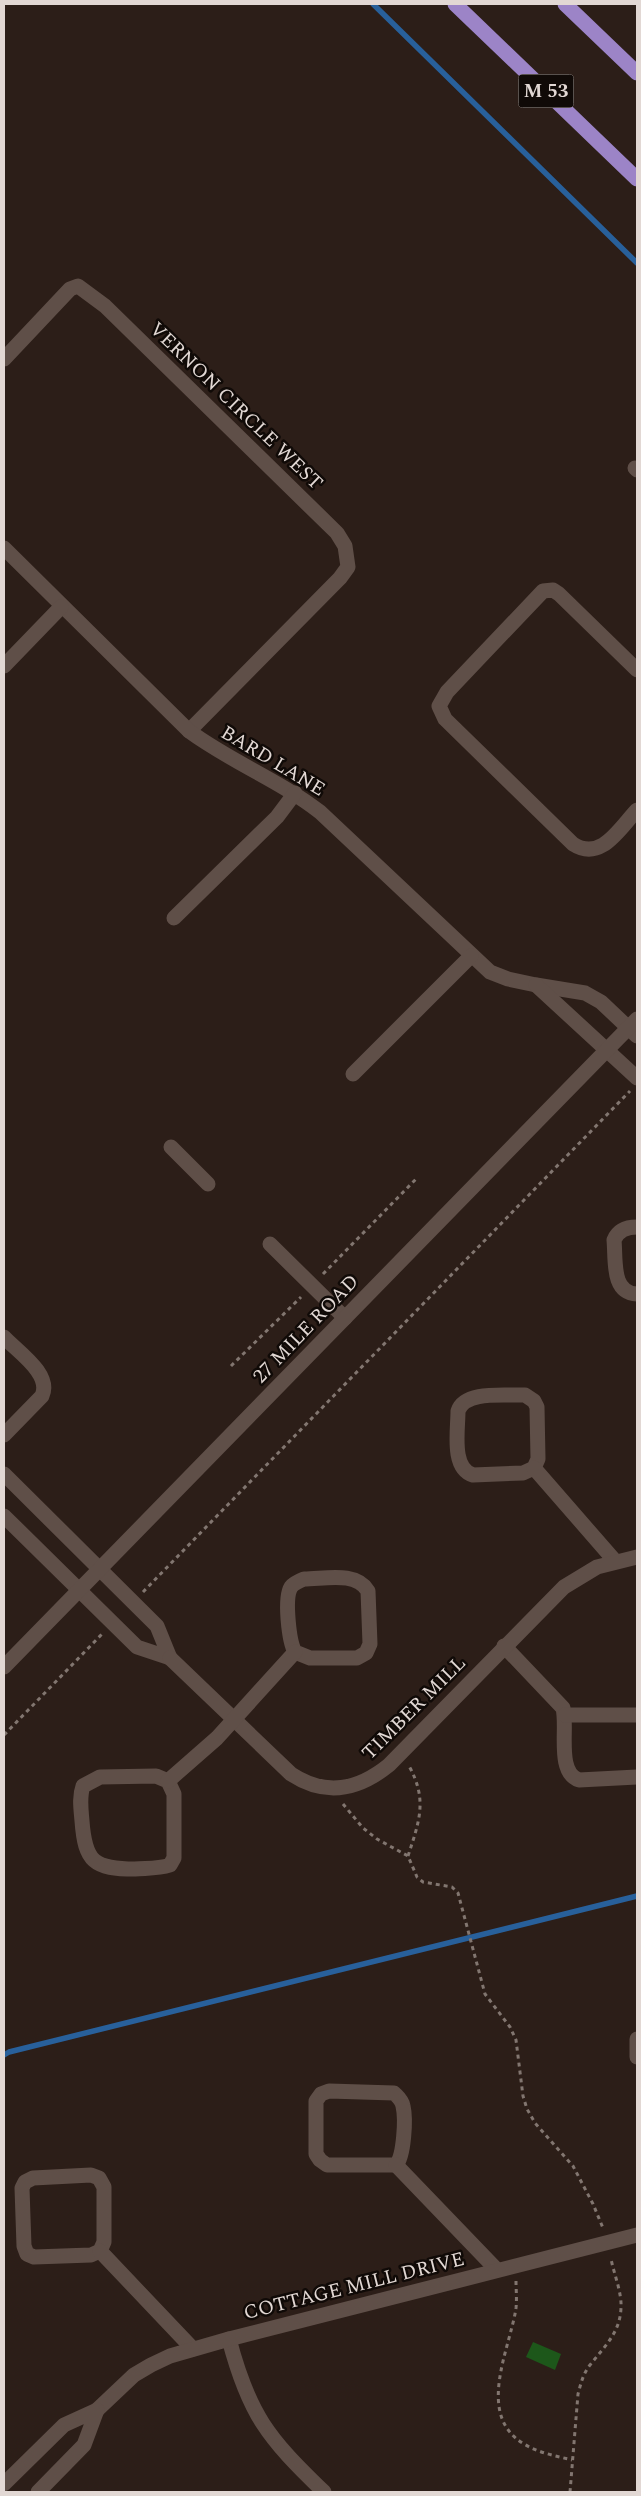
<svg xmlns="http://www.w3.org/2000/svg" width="641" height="2496" viewBox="0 0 641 2496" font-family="Spectral,serif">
<rect width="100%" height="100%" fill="#2c1e18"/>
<polygon fill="#1d571a" points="533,2342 561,2354 555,2370 526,2357"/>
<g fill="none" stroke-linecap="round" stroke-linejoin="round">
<g stroke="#28609b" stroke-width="5.5">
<polyline points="373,4 637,263"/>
<polyline points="4,2055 9,2052 637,1896"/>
</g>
<g stroke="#827670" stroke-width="3" stroke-dasharray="4 4" stroke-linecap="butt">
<polyline points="323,1274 417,1178"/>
<polyline points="231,1366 301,1297"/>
<polyline points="143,1592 630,1091"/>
<polyline points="4,1735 102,1634"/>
<polyline points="343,1804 363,1828 377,1839 408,1856 417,1877 423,1882 452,1887 458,1893 485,1994 510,2027 516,2040 523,2096 527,2109 535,2123 573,2166 593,2204 603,2228"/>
<path d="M408,1856C419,1822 428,1800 409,1766"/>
<path d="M516,2281C516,2290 517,2299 516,2308C510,2349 475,2415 524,2444C539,2453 556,2456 572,2460"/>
<path d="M570,2492L578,2394C581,2383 583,2374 590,2365C604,2347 620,2333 621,2308C622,2293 614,2274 611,2259"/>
</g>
<g stroke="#5f4f48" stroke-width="15">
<polyline points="4,359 70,289 78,286 105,306 337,533 345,546 348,567 340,578 189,731"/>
<polyline points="635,468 637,470"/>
<path d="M4,548L189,731C231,762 279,780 320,812L490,972L508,979L536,985L585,993L601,1002L637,1036"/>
<polyline points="4,666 61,607"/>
<path d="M637,670L559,594L553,590L543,591L447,692L439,706L445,719L573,844C601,862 619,829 637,810"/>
<polyline points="174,918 277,817 295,793"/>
<polyline points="536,985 637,1078"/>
<polyline points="353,1074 471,956"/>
<polyline points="171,1147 208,1184"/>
<path d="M637,1227C627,1227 618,1230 614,1240C616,1260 611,1293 637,1294"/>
<polyline points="270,1244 345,1318"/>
<path d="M4,1337C18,1352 52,1374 42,1396L4,1435"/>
<path d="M525,1395L534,1401L537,1407L538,1459L534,1468L523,1473L473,1475C451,1468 458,1431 458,1411C465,1390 505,1396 525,1395Z"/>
<polyline points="534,1468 615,1561"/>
<polyline points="4,1474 157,1626 170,1658 137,1647 4,1516"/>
<path d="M304,1579C325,1579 356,1571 368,1591L370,1644L366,1653L357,1658H310L295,1652C289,1642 284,1598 291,1587C294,1583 299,1581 304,1579Z"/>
<path d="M504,1646L563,1708C568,1728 556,1772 579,1780L637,1777"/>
<path d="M170,1658L291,1774C326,1797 358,1790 389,1765L564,1587L597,1567L637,1557"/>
<polyline points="4,1667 637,1019"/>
<polyline points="565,1715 637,1715"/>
<path d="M156,1776L168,1781L174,1794V1858L170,1865C158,1869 147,1868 135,1869C94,1869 85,1862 82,1821C81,1809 79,1797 83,1786L100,1777Z"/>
<polyline points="168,1781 217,1738 295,1652"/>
<polyline points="637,2039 637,2057"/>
<path d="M329,2091L394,2093C398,2097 402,2100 403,2106C406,2119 404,2156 396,2165H327L320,2160L316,2154V2101L321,2094Z"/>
<polyline points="396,2165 497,2270"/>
<polygon points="91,2175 99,2178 104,2187 104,2242 100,2251 91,2255 34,2257 27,2254 24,2246 22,2188 25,2182 33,2178"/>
<polyline points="100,2251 193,2349"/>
<path d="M229,2339C249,2415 268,2438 324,2492"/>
<polyline points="97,2410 134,2375 151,2365 170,2356 229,2339 637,2235"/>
<polyline points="4,2484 64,2425 97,2410 84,2445 38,2492"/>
</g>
<g stroke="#9c84c7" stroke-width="15">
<polyline points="455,4 637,179"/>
<polyline points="565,4 637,73"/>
</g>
</g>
<g text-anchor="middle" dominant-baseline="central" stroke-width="5" stroke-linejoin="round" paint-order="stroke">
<rect fill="#100a07" stroke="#a39a96" stroke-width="1" x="518.5" y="74.5" width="55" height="33" rx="4"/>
<g font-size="19" font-weight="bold" fill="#e2d8d4">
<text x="546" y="91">M 53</text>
</g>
<g font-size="20" fill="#e2d8d4" stroke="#100a07">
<text transform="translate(236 406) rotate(44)">VERNON CIRCLE WEST</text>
<text transform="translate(273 761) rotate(31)">BARD LANE</text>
<text transform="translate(306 1329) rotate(-46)">27 MILE ROAD</text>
<text transform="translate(414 1708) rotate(-45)">TIMBER MILL</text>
<text transform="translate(354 2286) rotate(-14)">COTTAGE MILL DRIVE</text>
</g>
</g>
<rect width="641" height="2496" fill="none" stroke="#e2d8d4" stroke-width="10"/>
</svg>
